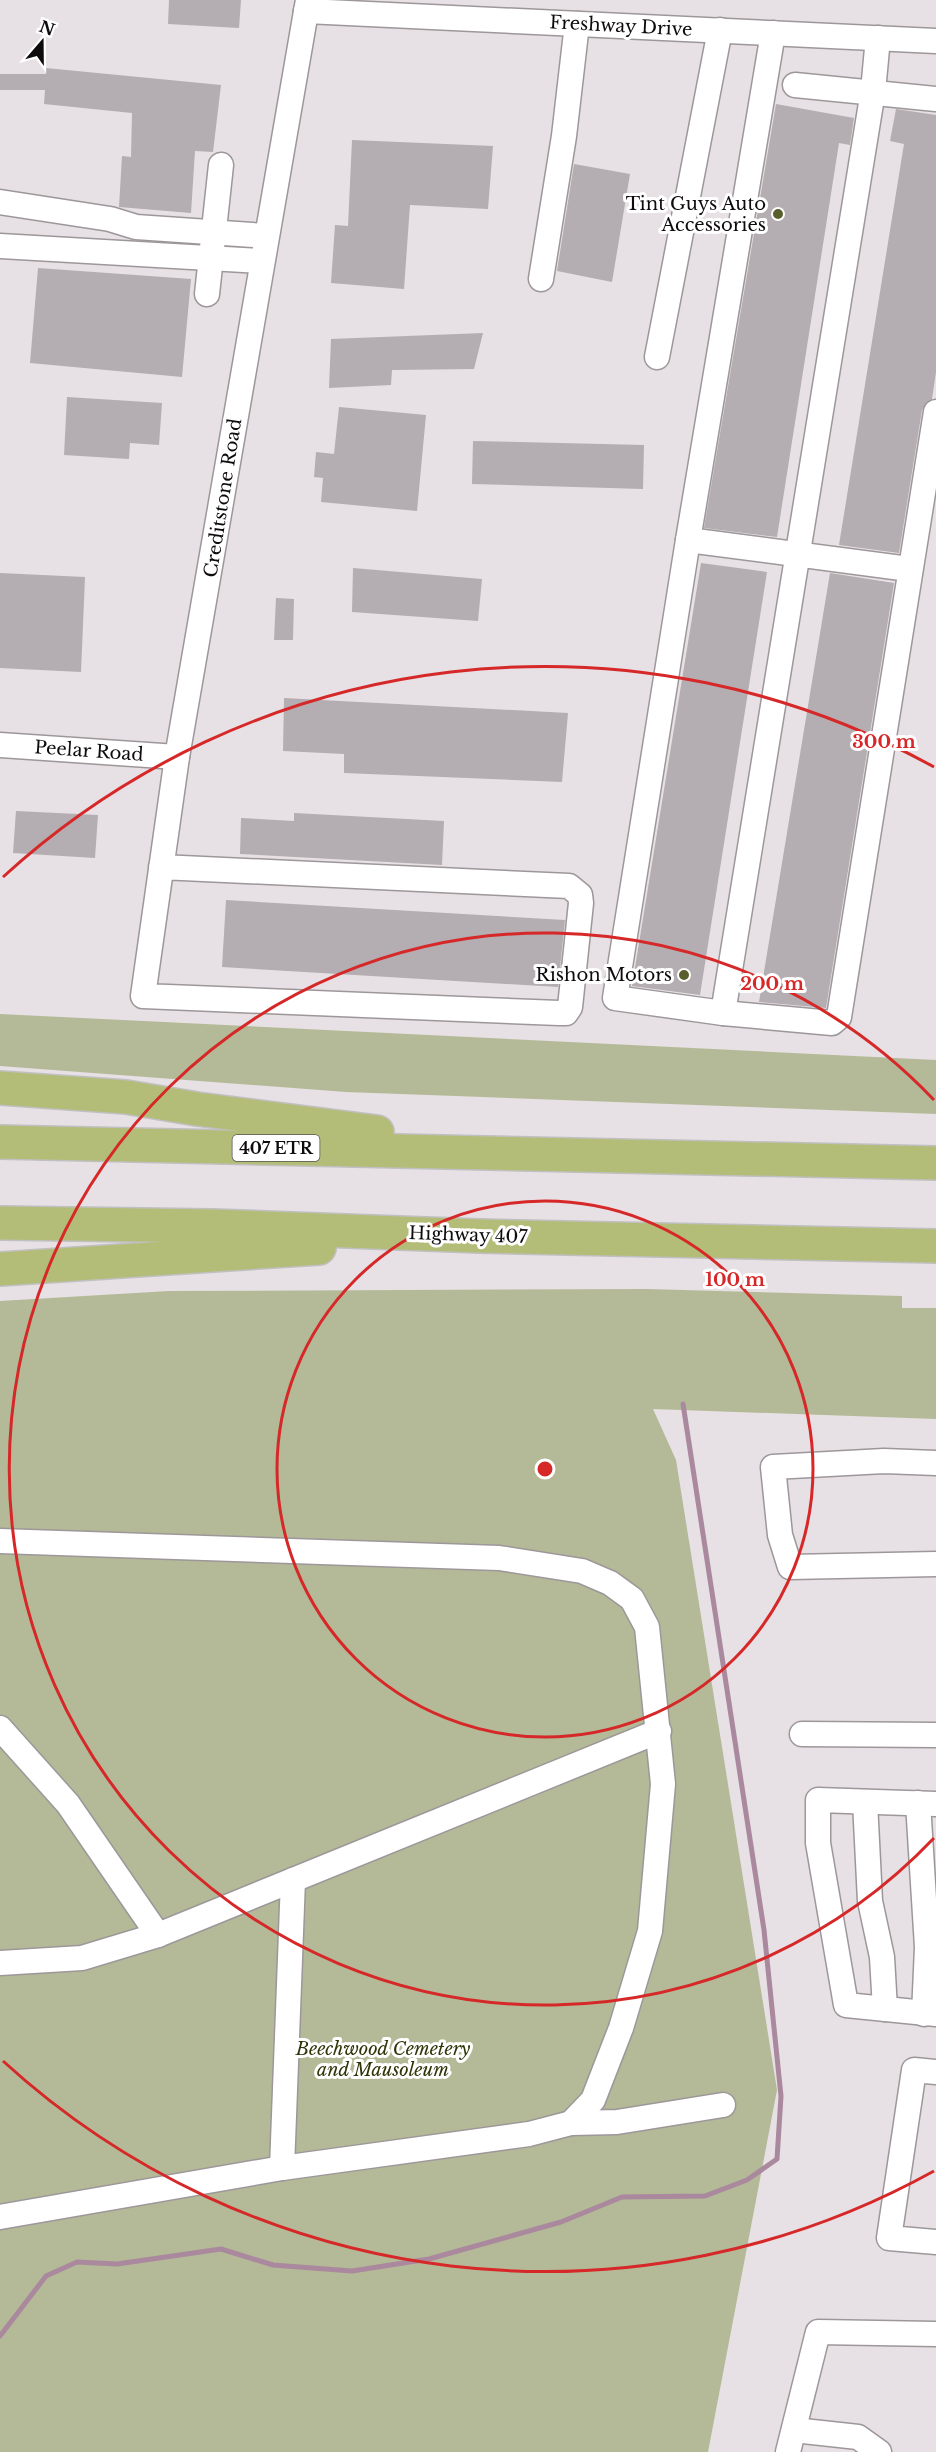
<svg xmlns="http://www.w3.org/2000/svg" width="936" height="2452" viewBox="0 0 936 2452" font-family="'Libre Baskerville',serif">
<rect width="100%" height="100%" fill="#e7e0e4"/>
<g fill="#b4ba97">
<polygon points="0,1014 936,1060 936,1114 346,1092 0,1066"/>
<polygon points="647,1289 902,1296 902,1308 936,1308 936,1419 653,1409 676,1460 777,2090 708,2452 0,2452 0,1301 169,1291"/>
</g>
<g fill="none" stroke-linecap="round" stroke-linejoin="round">
<polyline stroke="#aa889d" stroke-width="5" points="0,2336 46,2276 77,2262 117,2264 221,2249 273,2265 352,2271 429,2259 561,2222 622,2197 705,2196 747,2180 777,2159 781,2096 764,1930 683,1404"/>
</g>
<g fill="#b4adb1">
<polygon points="169,0 241,0 239,28 168,24"/>
<polygon points="46,68 221,85 213,152 195,151 191,213 119,207 122,156 131,157 132,113 44,104 45,90 0,90 0,74 46,74"/>
<polygon points="776,104 854,118 850,145 839,143 777,537 704,528"/>
<polygon points="896,109 936,115 936,372 932,399 922,410 899,553 839,545 904,144 890,141"/>
<polygon points="352,140 493,146 488,209 410,205 404,289 331,283 335,225 348,226"/>
<polygon points="574,164 630,174 612,282 557,271"/>
<polygon points="38,268 191,279 182,377 30,363"/>
<polygon points="483,333 474,369 392,370 391,385 329,388 331,339"/>
<polygon points="67,397 162,403 159,445 130,443 129,459 64,455"/>
<polygon points="339,407 426,415 417,511 321,502 323,478 314,477 316,452 334,454"/>
<polygon points="473,441 644,445 643,489 472,484"/>
<polygon points="701,563 767,572 700,995 632,986"/>
<polygon points="353,568 482,579 478,621 352,612"/>
<polygon points="0,573 85,577 81,672 0,668"/>
<polygon points="830,573 894,583 826,1008 759,1002"/>
<polygon points="276,598 294,599 293,640 274,640"/>
<polygon points="284,698 568,713 562,782 344,773 344,754 283,751"/>
<polygon points="16,811 98,815 95,858 13,853"/>
<polygon points="294,813 444,821 442,865 240,854 241,818 294,821"/>
<polygon points="226,900 565,920 558,987 222,967"/>
</g>
<g fill="none" stroke-linecap="round" stroke-linejoin="round">
<defs>
<g id="minor">
<polyline points="306,11 936,41"/>
<polyline points="795,85 936,99"/>
<polyline points="0,202 110,219 136,227 266,236"/>
<polyline points="0,246 262,261"/>
<polyline points="541,279 564,136 577,24"/>
<polyline points="207,294 221,165"/>
<polyline points="657,357 720,30"/>
<polyline points="688,540 773,33"/>
<polyline points="909,569 688,540 615,998 723,1013 832,1023 839,1017 936,412"/>
<polyline points="0,745 177,757"/>
<polyline points="161,867 569,886 580,895 581,903 570,1007 566,1013 559,1013 143,996 177,757 308,0"/>
<polyline points="723,1013 873,91 878,38"/>
<polyline points="936,1463 884,1461 773,1467 780,1535 790,1567 936,1564"/>
<polyline points="0,1541 499,1558 582,1571 610,1583 632,1599 647,1627 663,1784 650,1931 621,2028 593,2100 571,2123 529,2134 282,2168 0,2217"/>
<polyline points="0,1728 68,1804 158,1935"/>
<polyline points="802,1734 936,1735"/>
<polyline points="865,1802 870,1901 882,1957 885,2009"/>
<polyline points="918,1803 927,1947 924,2014"/>
<polyline points="936,1804 818,1800 818,1843 846,2005 936,2014"/>
<polyline points="0,1963 82,1958 158,1935 659,1731"/>
<polyline points="936,2072 914,2070 889,2238 936,2242"/>
<polyline points="571,2123 617,2122 723,2105"/>
<polyline points="282,2168 293,1880"/>
<polyline points="794,2430 858,2437 879,2452"/>
<polyline points="788,2452 818,2332 936,2334"/>
</g>
<g id="highway">
<polyline points="0,1088 126,1097 197,1109 377,1132"/>
<polyline points="0,1142 936,1163"/>
<polyline points="0,1223 213,1226 479,1236 936,1246"/>
<polyline points="0,1269 319,1248"/>
</g>
</defs>
<use href="#minor" stroke="#9d979a" stroke-width="27"/>
<use href="#highway" stroke="#c0c0c0" stroke-width="36"/>
<use href="#minor" stroke="#fff" stroke-width="24"/>
<use href="#highway" stroke="#b3bd77" stroke-width="33"/>
</g>
<g fill="none" stroke="#d62828" stroke-width="3">
<circle cx="545" cy="1469" r="268"/>
<path d="M934 1838A536 536 0 1 1 934 1100"/>
<path d="M934 2171A803 803 0 0 1 3 2061M3 877A803 803 0 0 1 934 767"/>
</g>
<g fill="#585e2c" stroke="#fff" stroke-width="2">
<circle cx="778" cy="214" r="6"/>
<circle cx="684" cy="975" r="6"/>
</g>
<g text-anchor="middle" dominant-baseline="central" stroke-width="6" stroke-linejoin="round" paint-order="stroke">
<rect fill="#fff" stroke="#565456" stroke-width="1.5" x="232.5" y="1135" width="87" height="26" rx="4.5"/>
<g font-size="16" font-weight="bold" fill="#0e0b0d">
<text x="276" y="1148">407 ETR</text>
</g>
<g font-size="18" fill="#0e0b0d" stroke="#fff">
<text transform="translate(621 26) rotate(3)">Freshway Drive</text>
<text transform="translate(223 498) rotate(-81)">Creditstone Road</text>
<text transform="translate(89 751) rotate(4)">Peelar Road</text>
<text transform="translate(468 1235) rotate(2)">Highway 407</text>
</g>
<g font-size="18" fill="#0e0b0d" stroke="#fff" text-anchor="end">
<text x="766" y="204">Tint Guys Auto<tspan x="766" dy="21">Accessories</tspan></text>
<text x="672" y="975">Rishon Motors</text>
</g>
<g font-size="18" font-style="italic" fill="#303407" stroke="#fff">
<text x="383" y="2049">Beechwood Cemetery<tspan x="383" dy="21">and Mausoleum</tspan></text>
</g>
</g>
<circle cx="545" cy="1469" r="9" fill="#d62828" stroke="#fff" stroke-width="3"/>
<g font-size="18" text-anchor="middle" font-weight="bold" fill="#d62828" stroke="#fff" stroke-width="6" stroke-linejoin="round" paint-order="stroke">
<text x="884" y="748">300 m</text>
<text x="772" y="990">200 m</text>
<text x="735" y="1286">100 m</text>
</g>
<g transform="translate(42 42) rotate(20)" stroke="#ffffff" stroke-width="4.5" paint-order="stroke">
<path d="M0-4.5L10 22L0 15L-10 22Z" fill="#0e0b0d"/>
<text y="-9" font-size="16" font-weight="bold" text-anchor="middle" fill="#0e0b0d">N</text>
</g>
</svg>
